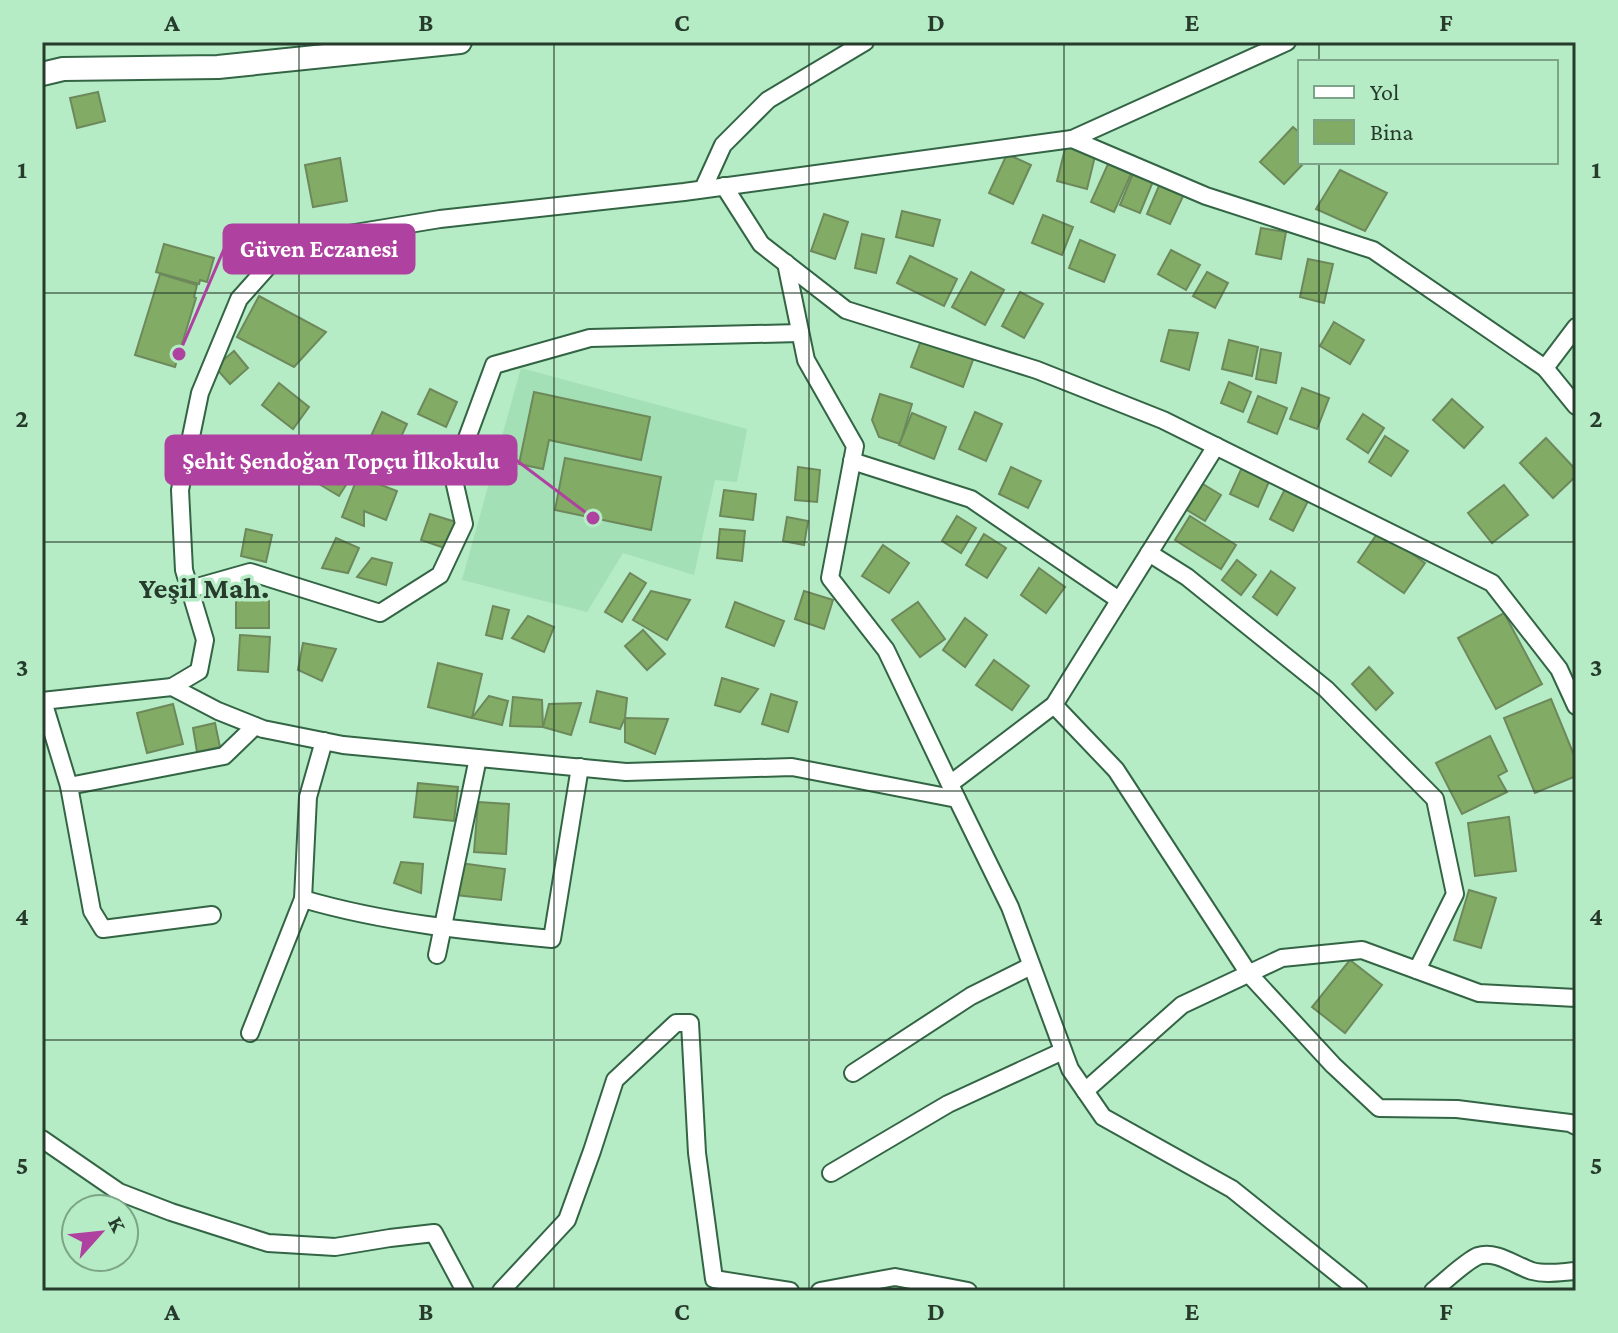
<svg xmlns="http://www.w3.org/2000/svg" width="1618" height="1333" viewBox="0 0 1618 1333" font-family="'Crimson Pro',serif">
<rect width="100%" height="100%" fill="#b5ebc5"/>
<polygon fill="#a3e0b5" points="521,368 747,429 737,482 715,480 694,575 623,553 587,612 462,580"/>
<g fill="#82ac65" stroke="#6d895b" stroke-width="2">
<polygon points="98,92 105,121 77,128 70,98"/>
<polygon points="1293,127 1300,133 1300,162 1305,162 1284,184 1260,162"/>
<polygon points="1066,145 1096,152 1087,189 1057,181"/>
<polygon points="1007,154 1031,165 1013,204 989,193"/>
<polygon points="340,158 347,201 313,207 305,165"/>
<polygon points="1108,164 1131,174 1114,212 1091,202"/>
<polygon points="1340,170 1387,193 1365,231 1316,209"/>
<polygon points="1134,171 1154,179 1140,213 1120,205"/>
<polygon points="1161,181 1185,192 1170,224 1147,214"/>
<polygon points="902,211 940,220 933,246 896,237"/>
<polygon points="824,214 848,222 835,259 811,251"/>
<polygon points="1043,215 1073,227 1062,255 1032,243"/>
<polygon points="1261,228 1286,232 1281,259 1256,254"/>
<polygon points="862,234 884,239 876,273 855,268"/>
<polygon points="1080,240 1115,255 1104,282 1069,268"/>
<polygon points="164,244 214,258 207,282 200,280 199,284 156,272"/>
<polygon points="1171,250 1200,265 1186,290 1158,274"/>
<polygon points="910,256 957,279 944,306 897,283"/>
<polygon points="1308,259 1333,264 1324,303 1300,297"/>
<polygon points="971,272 1004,290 985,325 952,307"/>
<polygon points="1207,272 1228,283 1215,308 1193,296"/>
<polygon points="160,274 197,285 194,297 196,298 175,367 135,355"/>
<polygon points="1020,292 1043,304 1024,338 1002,326"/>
<polygon points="259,296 326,332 294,367 237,337"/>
<polygon points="1334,322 1364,340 1350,364 1320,346"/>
<polygon points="1169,330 1198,333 1189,370 1161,361"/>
<polygon points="922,338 974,357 963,387 911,367"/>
<polygon points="1229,340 1258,347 1252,376 1222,369"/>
<polygon points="1261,349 1281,353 1276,383 1256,379"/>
<polygon points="234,351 248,368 230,384 215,367"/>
<polygon points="1229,382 1251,392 1243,412 1221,403"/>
<polygon points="279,383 309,407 293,429 262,405"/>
<polygon points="1302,388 1329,398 1317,429 1290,419"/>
<polygon points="430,389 457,402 446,427 418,414"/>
<polygon points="534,392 650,417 641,460 549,440 543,469 519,464"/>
<polygon points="880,394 912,404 900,444 879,437 872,420"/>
<polygon points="1258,396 1287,408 1277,434 1248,422"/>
<polygon points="1452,399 1483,427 1464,448 1433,420"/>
<polygon points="382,412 407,424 390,461 365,449"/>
<polygon points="975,412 1002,424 986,461 959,449"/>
<polygon points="912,413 946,427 934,459 899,445"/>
<polygon points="1363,414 1384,428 1368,453 1347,439"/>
<polygon points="1385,436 1408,451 1391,476 1369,462"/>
<polygon points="1546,438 1576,470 1576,476 1553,498 1520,463"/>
<polygon points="328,458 353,474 339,496 314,481"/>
<polygon points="565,458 661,477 651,530 555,510"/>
<polygon points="1243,465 1271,477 1258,507 1230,494"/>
<polygon points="798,467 820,470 817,502 795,500"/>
<polygon points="1011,467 1041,481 1028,508 999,494"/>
<polygon points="358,476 397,491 386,520 364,511 364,526 342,517"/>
<polygon points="1198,481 1221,495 1205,521 1182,507"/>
<polygon points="1504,485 1528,515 1492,543 1468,513"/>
<polygon points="1286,487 1309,499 1293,531 1270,519"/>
<polygon points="724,490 756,494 753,520 720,516"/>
<polygon points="430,514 459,523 450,550 421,540"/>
<polygon points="957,516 976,528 961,553 942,541"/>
<polygon points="1190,516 1236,545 1221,569 1175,540"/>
<polygon points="787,517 808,521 804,545 783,541"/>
<polygon points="246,529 272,535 266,562 241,556"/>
<polygon points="720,529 745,531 742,561 717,558"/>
<polygon points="1379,531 1425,563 1404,593 1358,562"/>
<polygon points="984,534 1006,548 987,578 966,565"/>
<polygon points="336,538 359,548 348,573 322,568"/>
<polygon points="883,545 909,563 889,593 862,576"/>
<polygon points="372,558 392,563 386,585 357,577"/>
<polygon points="1237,560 1256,575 1241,595 1222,580"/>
<polygon points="1039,568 1065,587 1046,613 1021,595"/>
<polygon points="1271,571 1295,588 1277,615 1253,597"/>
<polygon points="630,573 646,583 622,622 605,612"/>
<polygon points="651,591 690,600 667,640 633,620"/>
<polygon points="804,591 833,600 824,629 795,619"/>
<rect x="236" y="599" width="33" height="29"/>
<polygon points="735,602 784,621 774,646 726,627"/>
<polygon points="918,602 945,639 920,657 892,620"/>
<polygon points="493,606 509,610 502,639 486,635"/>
<polygon points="1504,613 1542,684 1496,709 1458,638"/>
<polygon points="528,616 554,627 544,652 512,638"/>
<polygon points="965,618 987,635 965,667 943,650"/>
<polygon points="643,630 665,654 647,670 625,646"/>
<polygon points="240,635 270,637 268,672 238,670"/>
<polygon points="303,643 336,649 322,681 298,670"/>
<polygon points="994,660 1029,686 1012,710 976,685"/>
<polygon points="438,663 482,674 472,718 428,707"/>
<polygon points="1369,667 1393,693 1376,710 1352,684"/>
<polygon points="722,678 758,689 740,712 715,705"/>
<polygon points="597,691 627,698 625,718 620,729 590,722"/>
<polygon points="771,694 797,702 788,732 762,724"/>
<polygon points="489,696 508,701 502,725 472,718"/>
<polygon points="513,697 542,700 543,727 510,726"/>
<polygon points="1551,699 1576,760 1576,776 1535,793 1504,718"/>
<polygon points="581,703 571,735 543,727 549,704"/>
<polygon points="173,704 183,744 147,753 137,713"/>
<polygon points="625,718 668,719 655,754 625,742"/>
<polygon points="215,723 220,747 197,752 193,728"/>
<polygon points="1490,736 1507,771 1498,776 1507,792 1462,814 1436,763"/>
<polygon points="418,783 458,787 454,821 414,817"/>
<polygon points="478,802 509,804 506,854 474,852"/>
<polygon points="1509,817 1516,871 1475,876 1468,823"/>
<polygon points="401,862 423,864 421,893 394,883"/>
<polygon points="460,863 505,869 501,900 456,895"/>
<polygon points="1469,890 1496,898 1481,948 1454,940"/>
<polygon points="1350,960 1382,985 1345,1033 1312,1007"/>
</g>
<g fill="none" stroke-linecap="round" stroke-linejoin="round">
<defs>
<g id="street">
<polyline points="1072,139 1206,196 1373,250 1545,368 1576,406"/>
<polyline points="724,186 761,244 846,310 1037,370 1163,420 1492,583 1559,669 1576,706"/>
<polyline points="703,189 723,145 768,100 865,42"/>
<polyline points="786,263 806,360 855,446 830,578 886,650 957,799"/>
<polyline points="1545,368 1576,327"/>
<polyline points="852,461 971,499 1119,600"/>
<polyline points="1149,553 1187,577 1326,689 1435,799 1455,894 1417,970"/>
<polyline points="190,589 250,572 380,613 440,575 464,524 453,476 494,365 590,338 800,333"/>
<polyline points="172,687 199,671 205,640 184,570 180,490 200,393 239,299 288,244 440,219 684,192 1072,139 1287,42"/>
<polyline points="42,701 172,687 218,711 263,729 343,745 626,772 792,767 957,799 1010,907 1070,1069 1103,1117 1232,1189 1359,1291"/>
<polyline points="43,701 69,786 92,911 103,929 212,915"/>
<polyline points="1054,705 1116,770 1249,974 1333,1065 1379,1108 1457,1109 1570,1123 1576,1126"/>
<polyline points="950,784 1054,705 1216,446"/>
<polyline points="69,786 224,756 255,726"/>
<path d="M303,899C385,923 468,931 552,939L580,767"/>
<polyline points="437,955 478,758"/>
<polyline points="250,1033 303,899 308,797 324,741"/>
<polyline points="853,1073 971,996 1031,966"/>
<polyline points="1085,1091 1182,1005 1282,958 1362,950 1479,993 1576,998"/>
<polyline points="42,1139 119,1192 171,1212 268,1243 335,1247 390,1238 434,1233 465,1291"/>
<polyline points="831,1173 948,1104 1063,1051"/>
<polyline points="501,1291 567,1220 592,1151 615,1080 676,1023 690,1023 697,1153 714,1279 790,1291"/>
<polyline points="820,1291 895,1277 968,1291"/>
<path d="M1433,1291C1444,1282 1466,1261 1478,1256C1496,1250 1516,1266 1532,1271C1546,1275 1561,1272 1576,1271"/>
</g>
<polyline id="secondary" points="42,74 63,69 218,67 460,42"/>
</defs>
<use href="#street" stroke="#336545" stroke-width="20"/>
<use href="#secondary" stroke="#336545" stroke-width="26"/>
<use href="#street" stroke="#fff" stroke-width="16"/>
<use href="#secondary" stroke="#fff" stroke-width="22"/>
</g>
<path fill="none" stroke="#263b2c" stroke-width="2" stroke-opacity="0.55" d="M299,42V1291M554,42V1291M809,42V1291M1064,42V1291M1319,42V62M1319,162V1291M42,293H1576M42,542H1576M42,791H1576M42,1040H1576"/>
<g text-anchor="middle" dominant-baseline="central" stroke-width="7" stroke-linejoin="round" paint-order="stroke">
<g font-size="30" font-weight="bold" fill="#263b2c" stroke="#b5ebc5">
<text x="204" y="587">Yeşil Mah.</text>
</g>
</g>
<path fill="none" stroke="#af41a0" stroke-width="3" d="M179 354L224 249M593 518L516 460"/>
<g fill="#af41a0" stroke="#b5ebc5" stroke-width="3">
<circle cx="179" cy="354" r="8"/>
<circle cx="593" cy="518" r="8"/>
</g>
<g fill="#af41a0" stroke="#af41a0" stroke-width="3">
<rect x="224" y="225" width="190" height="48" rx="8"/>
<rect x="166" y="436" width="350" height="48" rx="8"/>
</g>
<g font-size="24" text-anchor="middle" font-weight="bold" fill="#fff">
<text x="319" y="257">Güven Eczanesi</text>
<text x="341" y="469">Şehit Şendoğan Topçu İlkokulu</text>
</g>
<rect width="1618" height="1333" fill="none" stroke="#b5ebc5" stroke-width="88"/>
<rect x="1298" y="60" width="260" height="104" fill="#b5ebc5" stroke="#7ca588" stroke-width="2"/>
<rect x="1314" y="86" width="40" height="12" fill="#ffffff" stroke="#7ca588" stroke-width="2"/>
<text x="1370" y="100" font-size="24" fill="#263b2c">Yol</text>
<rect x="1314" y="120" width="40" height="24" fill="#82ac65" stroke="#7ca588" stroke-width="2"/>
<text x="1370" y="140" font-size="24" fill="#263b2c">Bina</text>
<g transform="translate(100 1233) rotate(63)"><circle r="38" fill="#b5ebc5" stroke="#7ca588" stroke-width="2"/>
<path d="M0-6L14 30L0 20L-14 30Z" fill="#af41a0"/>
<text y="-12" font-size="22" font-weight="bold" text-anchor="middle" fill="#263b2c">K</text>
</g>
<rect x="44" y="44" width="1530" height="1245" fill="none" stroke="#263b2c" stroke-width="3"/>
<g font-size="26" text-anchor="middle" font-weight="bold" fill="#263b2c">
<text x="172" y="31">A</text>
<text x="426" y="31">B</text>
<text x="682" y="31">C</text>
<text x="936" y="31">D</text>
<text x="1192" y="31">E</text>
<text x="1446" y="31">F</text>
<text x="22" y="178">1</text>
<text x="1596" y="178">1</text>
<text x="22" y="427">2</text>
<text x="1596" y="427">2</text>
<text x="22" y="676">3</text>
<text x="1596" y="676">3</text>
<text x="22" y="925">4</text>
<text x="1596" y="925">4</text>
<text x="22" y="1174">5</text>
<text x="1596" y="1174">5</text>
<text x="172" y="1320">A</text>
<text x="426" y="1320">B</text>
<text x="682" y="1320">C</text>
<text x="936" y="1320">D</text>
<text x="1192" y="1320">E</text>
<text x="1446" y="1320">F</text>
</g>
</svg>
